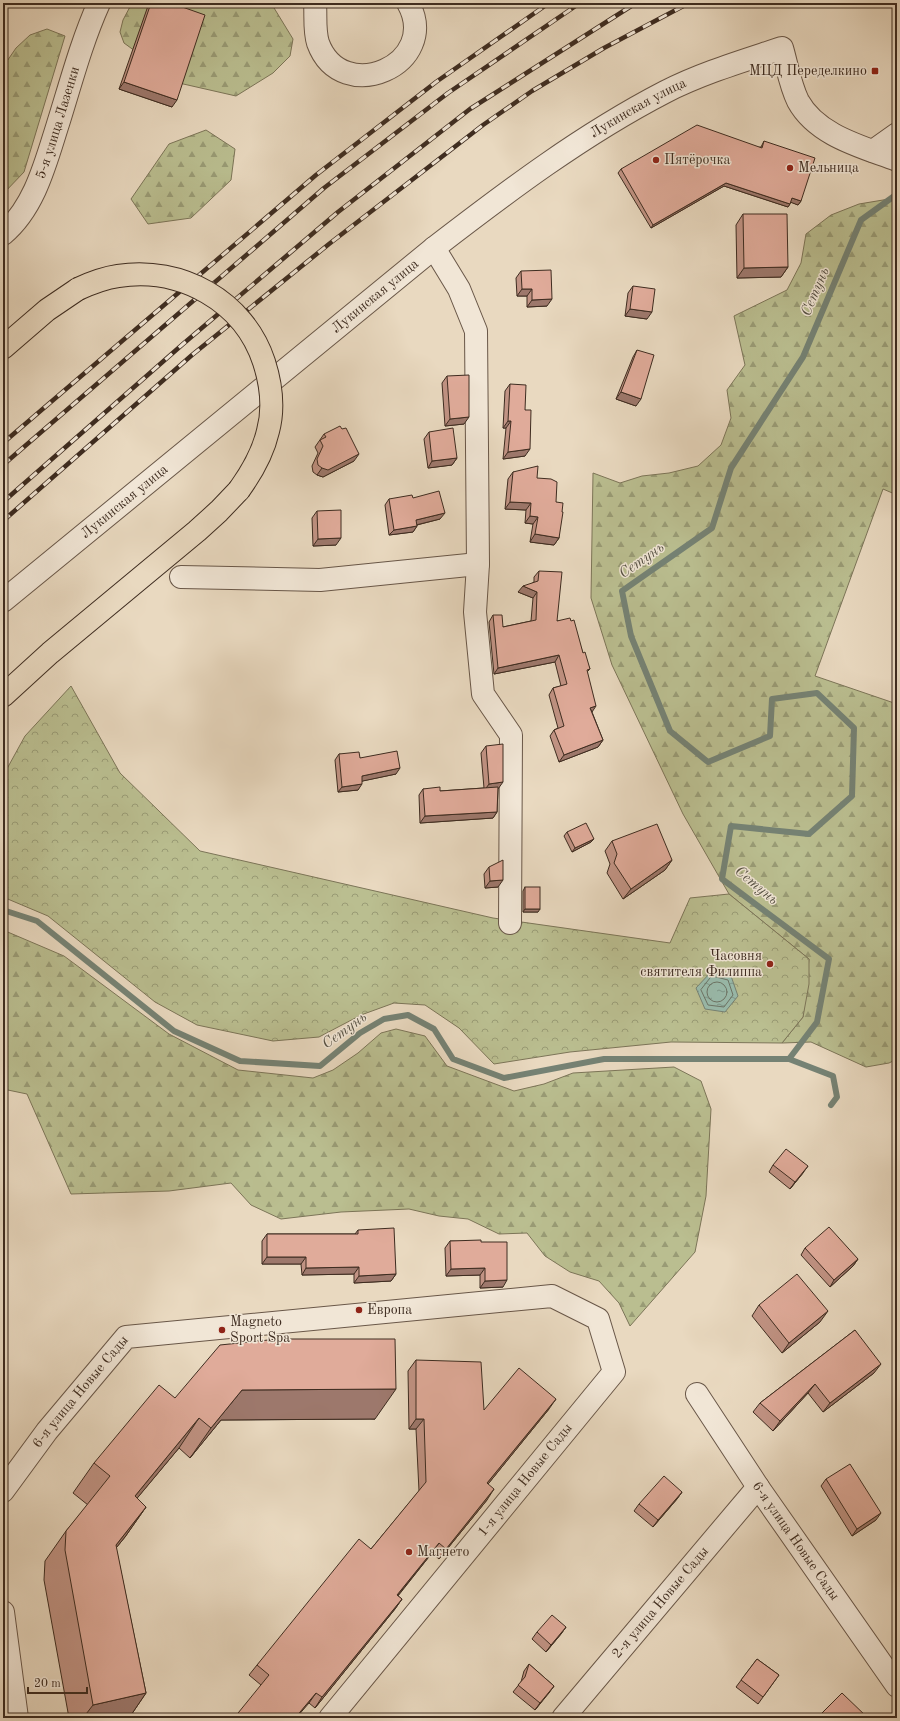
<svg xmlns="http://www.w3.org/2000/svg" width="900" height="1721" viewBox="0 0 900 1721" font-family="'Old Standard TT',serif">
<defs>
<pattern id="forest-firs" width="22" height="20" patternUnits="userSpaceOnUse"><rect width="22" height="20" fill="#babe90"/><path d="M5 1l3.5 6h-7zM16 11l3.5 6h-7z" fill="#999b75"/></pattern>
<pattern id="park-crowns" width="20" height="18" patternUnits="userSpaceOnUse"><rect width="20" height="18" fill="#babe90"/><path d="M2 6a3 3 0 1 1 6 0M12 15a3 3 0 1 1 6 0" fill="none" stroke="#999b75"/></pattern>
<pattern id="water-ripples" width="26" height="14" patternUnits="userSpaceOnUse"><rect width="26" height="14" fill="#99bbac"/><path d="M2 4q2-2 4 0t4 0M15 11q2-2 4 0t4 0" fill="none" stroke="#7e988c"/></pattern>
</defs>
<rect width="100%" height="100%" fill="#e9d9c0"/>
<filter id="stains"><feTurbulence type="fractalNoise" baseFrequency=".005" numOctaves="4"/><feColorMatrix values="0 0 0 0 .2 0 0 0 0 .09 0 0 0 0 .02 0 0 0 .5 -.17"/></filter>
<radialGradient id="worn" r=".72"><stop offset=".6" stop-color="#630" stop-opacity="0"/><stop offset="1" stop-color="#630" stop-opacity=".3"/></radialGradient>
<g fill="url(#forest-firs)" stroke="#7c7558">
<polygon points="132,3 271,3 293,39 290,56 273,73 236,96 179,83 124,43 120,32 123,20"/>
<polygon points="47,29 65,36 24,172 3,194 3,67 16,48 30,35"/>
<polygon points="206,130 235,149 231,180 191,218 148,224 131,199 169,144"/>
<polygon points="889,199 897,202 897,495 883,489 815,676 897,704 897,1059 889,1063 866,1067 811,1042 782,1043 803,1017 809,959 729,894 683,814 612,665 591,598 593,473 620,483 642,476 669,473 698,466 721,445 731,418 727,390 745,365 734,316 787,290 801,263 806,234 831,215 859,204"/>
<polygon points="3,930 64,956 169,1034 238,1070 313,1078 333,1070 358,1053 381,1033 396,1029 425,1036 447,1066 514,1091 544,1084 573,1073 674,1067 701,1081 711,1109 706,1196 695,1252 630,1326 619,1303 599,1281 570,1272 545,1256 527,1233 499,1234 468,1219 439,1216 409,1209 341,1212 281,1219 251,1205 231,1183 169,1191 71,1194 27,1094 3,1089"/>
</g>
<polygon fill="url(#park-crowns)" stroke="#7c7558" points="71,686 120,773 200,851 493,918 670,943 690,898 729,894 809,959 809,984 803,1017 782,1043 671,1042 570,1052 494,1064 459,1028 425,1005 394,1003 361,1015 319,1037 273,1041 197,1025 155,1002 48,916 3,897 3,776 25,736"/>
<polygon fill="url(#water-ripples)" stroke="#758274" points="711,972 731,976 738,996 725,1012 705,1009 696,988"/>
<g fill="none" stroke-linecap="round" stroke-linejoin="round">
<g stroke="#6c7466" stroke-width="1">
<polygon points="712,976 728,980 733,995 724,1007 708,1005 701,990"/>
<circle cx="717" cy="992" r="10"/>
</g>
<g stroke="#758274" stroke-width="6">
<polyline points="3,910 37,921 174,1031 240,1061 320,1066 360,1033 384,1019 408,1015 434,1029 453,1059 504,1078 604,1059 789,1059 817,1022 829,959 722,879 731,826 809,834 852,796 854,728 817,693 772,699 770,736 708,762 670,731 631,636 622,591 712,528 731,468 803,357 861,220 897,194"/>
<polyline points="789,1059 833,1076 837,1097 831,1105"/>
</g>
<defs>
<g id="minor">
<path d="M315,3C316,16 314,30 318,43C342,108 442,64 408,3"/>
<polyline points="873,151 897,134"/>
<path id="s1" d="M3,234C34,208 45,165 57,127C70,86 81,43 99,3"/>
<polyline points="434,248 459,289 476,331 478,564 475,612 483,694 511,735 510,923"/>
<polyline points="181,577 320,580 478,564"/>
<path id="s2" d="M3,601L434,248C508,191 582,135 665,92C702,73 743,61 782,48C787,65 790,85 798,101C817,136 863,147 897,160"/>
<path id="s3" d="M697,1394L758,1487L897,1686"/>
<path id="s4" d="M3,1491L47,1431L126,1337L552,1296L598,1319L614,1372L330,1718"/>
<polyline points="3,1612 17,1718"/>
<path id="s5" d="M563,1718L758,1487"/>
</g>
<g id="major">
<polyline points="3,348 47,310 78,289"/>
<polyline points="3,696 50,653 197,531 219,511 239,490"/>
</g>
</defs>
<use href="#minor" stroke="#695748" stroke-width="24"/>
<use href="#major" stroke="#3e2c20" stroke-width="24"/>
<use href="#minor" stroke="#f1e6d6" stroke-width="22"/>
<use href="#major" stroke="#e9d9c0" stroke-width="22"/>
<defs>
<g id="rail">
<polyline points="3,443 316,175 436,82 549,3"/>
<polyline points="3,465 324,188 448,93 580,3"/>
<polyline points="3,502 183,344 338,212 470,109 636,3"/>
<polyline points="3,521 192,355 329,244 483,125 532,91 604,48 689,3"/>
</g>
</defs>
<use href="#rail" stroke="#3e2c20" stroke-width="4.5"/>
<use href="#rail" stroke="#f1e6d6" stroke-width="3" stroke-dasharray="9" stroke-linecap="butt"/>
<defs>
<path id="major-bridge" d="M78,289C91,283 104,278 118,276C181,266 244,301 264,362C271,384 274,409 268,431C263,453 252,472 239,490"/>
</defs>
<use href="#major-bridge" stroke="#3e2c20" stroke-width="24" stroke-linecap="butt"/>
<use href="#major-bridge" stroke="#e9d9c0" stroke-width="22"/>
</g>
<g fill="#c19384" stroke="#3e2c20">
<polygon points="149,3 171,3 172,107 119,89"/>
<polygon points="764,141 801,201 798,205 791,202 788,207 724,186 651,228 618,173 621,169 761,147"/>
<polygon points="743,214 788,267 781,277 737,278 736,225"/>
<polygon points="521,271 547,306 527,307 527,296 517,296 516,278"/>
<polygon points="633,286 647,319 625,316 628,293"/>
<polygon points="637,350 636,406 616,399 633,357"/>
<polygon points="447,376 464,424 445,426 442,383"/>
<polygon points="510,384 525,410 525,456 503,459 506,428 503,428 505,391"/>
<polygon points="429,432 457,458 452,465 428,468 424,439"/>
<polygon points="324,434 354,461 323,477 317,475 313,472 312,466 318,453 315,447"/>
<polygon points="513,472 537,478 556,502 559,538 554,545 530,542 533,524 525,523 526,510 505,509 508,479"/>
<polygon points="389,499 440,519 417,525 417,526 413,532 389,535 385,505"/>
<polygon points="317,511 336,545 313,546 312,518"/>
<polygon points="539,571 557,621 571,621 583,653 590,669 587,672 592,712 603,740 598,747 559,762 550,736 554,730 558,728 549,695 553,688 561,686 555,662 494,674 489,622 493,615 503,627 531,621 533,598 518,592 534,582 534,577"/>
<polygon points="486,746 498,789 497,812 493,818 420,823 419,795 423,789 440,791 484,788 481,753"/>
<polygon points="339,754 360,758 396,774 362,781 358,790 338,792 335,760"/>
<polygon points="567,832 594,839 591,842 572,852 564,836"/>
<polygon points="612,841 672,860 665,870 623,899 607,873 610,864 605,851"/>
<polygon points="489,867 498,887 485,888 484,874"/>
<polygon points="525,887 538,912 523,912 523,891"/>
<polygon points="773,1165 803,1173 790,1189 769,1172"/>
<polygon points="358,1230 396,1274 391,1281 354,1283 354,1274 302,1275 301,1264 262,1264 262,1241 267,1234 355,1234"/>
<polygon points="450,1241 481,1242 503,1287 480,1288 480,1275 446,1276 445,1248"/>
<polygon points="805,1248 858,1259 853,1266 830,1287 801,1255"/>
<polygon points="759,1305 820,1322 782,1353 752,1316"/>
<polygon points="855,1330 874,1373 823,1412 808,1393 773,1431 753,1412 760,1403"/>
<polygon points="416,1360 484,1410 549,1409 488,1484 487,1500 439,1559 432,1553 398,1596 402,1599 395,1609 315,1708 309,1703 261,1685 249,1675 257,1665 371,1549 419,1491 416,1429 409,1429 408,1371"/>
<polygon points="175,1398 375,1419 221,1420 190,1458 179,1448 137,1498 146,1507 125,1537 116,1548 146,1693 129,1718 69,1718 44,1580 45,1561 66,1531 88,1505 73,1493 94,1463"/>
<polygon points="826,1479 876,1520 852,1536 821,1486"/>
<polygon points="682,1492 677,1499 653,1527 634,1511 639,1504"/>
<polygon points="566,1627 561,1634 546,1652 532,1639 537,1632"/>
<polygon points="757,1659 779,1675 758,1704 736,1687"/>
<polygon points="529,1664 554,1686 535,1710 513,1692 521,1682 524,1671"/>
<polygon points="822,1713 868,1718 818,1718"/>
</g>
<g fill="#9d786c" stroke="#3e2c20">
<polygon points="124,82 177,100 172,107 119,89"/>
<polygon points="726,183 790,204 788,207 724,186 651,228 653,225"/>
<polygon points="792,198 801,201 798,205 790,202"/>
<polygon points="788,267 781,277 737,278 744,268"/>
<polygon points="522,289 532,289 527,296 517,296"/>
<polygon points="552,299 547,306 527,307 532,300"/>
<polygon points="630,309 652,312 647,319 625,316"/>
<polygon points="621,392 641,399 636,406 616,399"/>
<polygon points="469,417 464,424 445,426 450,419"/>
<polygon points="508,421 511,421 506,428 503,428"/>
<polygon points="530,449 525,456 503,459 508,452"/>
<polygon points="359,454 354,461 323,477 317,475 322,468"/>
<polygon points="457,458 452,465 428,468 432,461"/>
<polygon points="510,502 531,503 526,510 505,509"/>
<polygon points="445,513 440,519 412,526 416,520"/>
<polygon points="530,516 538,517 533,524 525,523"/>
<polygon points="417,526 413,532 389,535 394,530"/>
<polygon points="535,534 559,538 554,545 530,542"/>
<polygon points="341,538 336,545 313,546 318,539"/>
<polygon points="523,586 537,592 533,598 518,592"/>
<polygon points="559,655 555,662 494,674 498,668"/>
<polygon points="596,706 592,712 590,708"/>
<polygon points="603,740 598,747 559,762 564,755"/>
<polygon points="400,768 396,774 358,782 362,776"/>
<polygon points="503,782 498,789 484,791 489,784"/>
<polygon points="362,784 358,790 338,792 342,787"/>
<polygon points="497,812 493,818 420,823 425,816"/>
<polygon points="594,839 591,842 572,852 575,848"/>
<polygon points="672,860 665,870 623,899 631,889"/>
<polygon points="503,880 498,887 485,888 490,881"/>
<polygon points="525,909 540,909 538,912 523,912"/>
<polygon points="808,1166 803,1173 790,1189 795,1182"/>
<polygon points="267,1257 306,1257 301,1264 262,1264"/>
<polygon points="858,1259 853,1266 830,1287 834,1280"/>
<polygon points="359,1267 354,1274 302,1275 306,1268"/>
<polygon points="485,1268 480,1275 446,1276 451,1269"/>
<polygon points="396,1274 391,1281 354,1283 359,1276"/>
<polygon points="507,1280 503,1287 480,1288 485,1281"/>
<polygon points="828,1311 820,1322 782,1353 789,1343"/>
<polygon points="881,1364 874,1373 823,1412 830,1403"/>
<polygon points="815,1384 808,1393 773,1431 780,1421"/>
<polygon points="396,1389 375,1419 221,1420 190,1458 211,1428 242,1390"/>
<polygon points="556,1399 549,1409 480,1494 487,1483"/>
<polygon points="199,1418 179,1448 114,1526 135,1496"/>
<polygon points="416,1419 424,1419 416,1429 409,1429"/>
<polygon points="494,1489 487,1500 439,1559 446,1549"/>
<polygon points="682,1492 677,1499 653,1527 658,1520"/>
<polygon points="146,1507 125,1537 95,1574 116,1545"/>
<polygon points="881,1513 876,1520 852,1536 857,1529"/>
<polygon points="439,1543 432,1553 390,1605 397,1595"/>
<polygon points="402,1599 395,1609 315,1708 322,1697"/>
<polygon points="566,1627 561,1634 546,1652 551,1645"/>
<polygon points="554,1686 549,1693 535,1710 540,1703"/>
<polygon points="146,1693 129,1718 83,1718 93,1705"/>
<polygon points="316,1693 309,1703 296,1718 295,1718"/>
</g>
<g fill="#e0ab9a" stroke="#3e2c20">
<polygon points="151,3 171,3 205,15 177,100 124,82"/>
<polygon points="697,125 762,148 764,141 815,158 801,201 792,198 790,204 726,183 653,225 621,169"/>
<polygon points="743,214 787,214 788,267 744,268"/>
<polygon points="551,270 552,299 532,300 532,289 522,289 521,271"/>
<polygon points="633,286 655,289 652,312 630,309"/>
<polygon points="637,350 654,355 641,399 621,392"/>
<polygon points="469,375 469,417 450,419 447,376"/>
<polygon points="510,384 526,385 525,410 531,410 530,449 508,452 511,421 508,421"/>
<polygon points="340,426 342,429 346,428 359,454 328,470 322,468 318,465 317,459 323,446 320,440 326,437 324,434"/>
<polygon points="453,428 457,458 432,461 429,432"/>
<polygon points="538,466 537,478 551,479 557,482 556,502 563,503 562,512 563,512 559,538 535,534 538,517 530,516 531,503 510,502 513,472"/>
<polygon points="439,491 445,513 416,520 417,526 394,530 389,499 412,495 413,498"/>
<polygon points="341,510 341,538 318,539 317,511"/>
<polygon points="539,571 562,572 557,621 570,618 571,621 574,620 583,653 585,652 590,669 587,670 596,706 590,708 603,740 564,755 554,730 564,726 553,688 567,684 559,655 498,668 493,615 502,615 503,627 536,620 537,592 523,586 538,581"/>
<polygon points="503,744 503,782 489,784 486,746"/>
<polygon points="397,751 400,768 362,776 362,784 342,787 339,754 359,752 360,758"/>
<polygon points="440,787 440,791 498,787 497,812 425,816 423,789"/>
<polygon points="586,823 594,839 575,848 567,832"/>
<polygon points="657,824 672,860 631,889 614,863 617,854 612,841"/>
<polygon points="503,860 503,880 490,881 489,867"/>
<rect x="525" y="887" width="15" height="22"/>
<polygon points="786,1149 808,1166 795,1182 773,1165"/>
<polygon points="829,1227 858,1259 834,1280 805,1248"/>
<polygon points="394,1228 396,1274 359,1276 359,1267 306,1268 306,1257 267,1257 267,1234 358,1234 358,1230"/>
<polygon points="481,1240 481,1242 507,1242 507,1280 485,1281 485,1268 451,1269 450,1241"/>
<polygon points="797,1274 828,1311 789,1343 759,1305"/>
<polygon points="855,1330 881,1364 830,1403 815,1384 780,1421 760,1403"/>
<polygon points="278,1339 395,1339 396,1389 242,1390 211,1428 199,1418 135,1496 146,1507 116,1545 146,1693 93,1705 65,1550 66,1531 110,1476 94,1463 159,1385 175,1398 220,1345"/>
<polygon points="416,1360 481,1362 484,1410 519,1368 556,1399 487,1483 494,1489 446,1549 439,1543 397,1595 402,1599 322,1697 316,1693 295,1718 234,1718 269,1675 257,1665 359,1539 371,1549 426,1482 424,1419 416,1419"/>
<polygon points="850,1464 881,1513 857,1529 826,1479"/>
<polygon points="664,1476 682,1492 658,1520 639,1504"/>
<polygon points="552,1615 566,1627 551,1645 537,1632"/>
<polygon points="757,1659 779,1675 763,1697 741,1680"/>
<polygon points="529,1664 554,1686 540,1703 518,1685 525,1677"/>
<polygon points="842,1693 868,1718 827,1718 822,1713"/>
</g>
<g fill="#8f2418" stroke="#f1e6d6" stroke-width="1.5">
<rect x="871" y="67" width="8" height="8" rx="2"/>
<circle cx="656" cy="160" r="4"/>
<circle cx="790" cy="168" r="4"/>
<circle cx="770" cy="964" r="4"/>
<circle cx="359" cy="1310" r="4"/>
<circle cx="222" cy="1330" r="4"/>
<circle cx="409" cy="1552" r="4"/>
</g>
<g text-anchor="middle" dominant-baseline="central" stroke-width="3" stroke-linejoin="round" paint-order="stroke">
<g font-size="14" fill="#3e2c20" stroke="#f1e6d6" text-anchor="start">
<text x="867" y="71" text-anchor="end">МЦД Переделкино</text>
<text x="664" y="160">Пятёрочка</text>
<text x="798" y="168">Мельница</text>
<text x="762" y="956" text-anchor="end">Часовня<tspan x="762" dy="16">святителя Филиппа</tspan></text>
<text x="367" y="1310">Европа</text>
<text x="230" y="1322">Magneto<tspan x="230" dy="16">Sport Spa</tspan></text>
<text x="417" y="1552">Магнето</text>
</g>
<g font-size="14" fill="#3e2c20" stroke="#f1e6d6">
<text stroke="none"><textPath href="#s2" startOffset="805">Лукинская улица</textPath></text>
<text stroke="none"><textPath href="#s1" startOffset="126">5-я улица Лазенки</textPath></text>
<text stroke="none"><textPath href="#s2" startOffset="481">Лукинская улица</textPath></text>
<text stroke="none"><textPath href="#s2" startOffset="157">Лукинская улица</textPath></text>
<text stroke="none"><textPath href="#s4" startOffset="126">6-я улица Новые Сады</textPath></text>
<text transform="translate(525 1480) rotate(-51)">1-я улица Новые Сады</text>
<text stroke="none"><textPath href="#s3" startOffset="177">6-я улица Новые Сады</textPath></text>
<text stroke="none"><textPath href="#s5" startOffset="151">2-я улица Новые Сады</textPath></text>
</g>
<g font-size="15" font-style="italic" fill="#555043" stroke="#f1e6d6">
<text transform="translate(816 292) rotate(-67)">Сетунь</text>
<text transform="translate(642 561) rotate(-35)">Сетунь</text>
<text transform="translate(756 886) rotate(40)">Сетунь</text>
<text transform="translate(345 1031) rotate(-36)">Сетунь</text>
</g>
</g>
<rect width="900" height="1721" fill="none" stroke="#e9d9c0" stroke-width="16"/>
<rect x="4" y="4" width="892" height="1713" fill="none" stroke="#3e2c20" stroke-width="2"/>
<rect x="8" y="8" width="884" height="1705" fill="none" stroke="#3e2c20"/>
<path d="M28 1687v6h59v-6" fill="none" stroke="#3e2c20" stroke-width="2"/>
<text x="34" y="1687" font-size="12" fill="#3e2c20" stroke="#f1e6d6" stroke-width="3" paint-order="stroke">20 m</text>
<rect width="100%" height="100%" filter="url(#stains)"/>
<rect width="100%" height="100%" fill="url(#worn)"/>
</svg>
